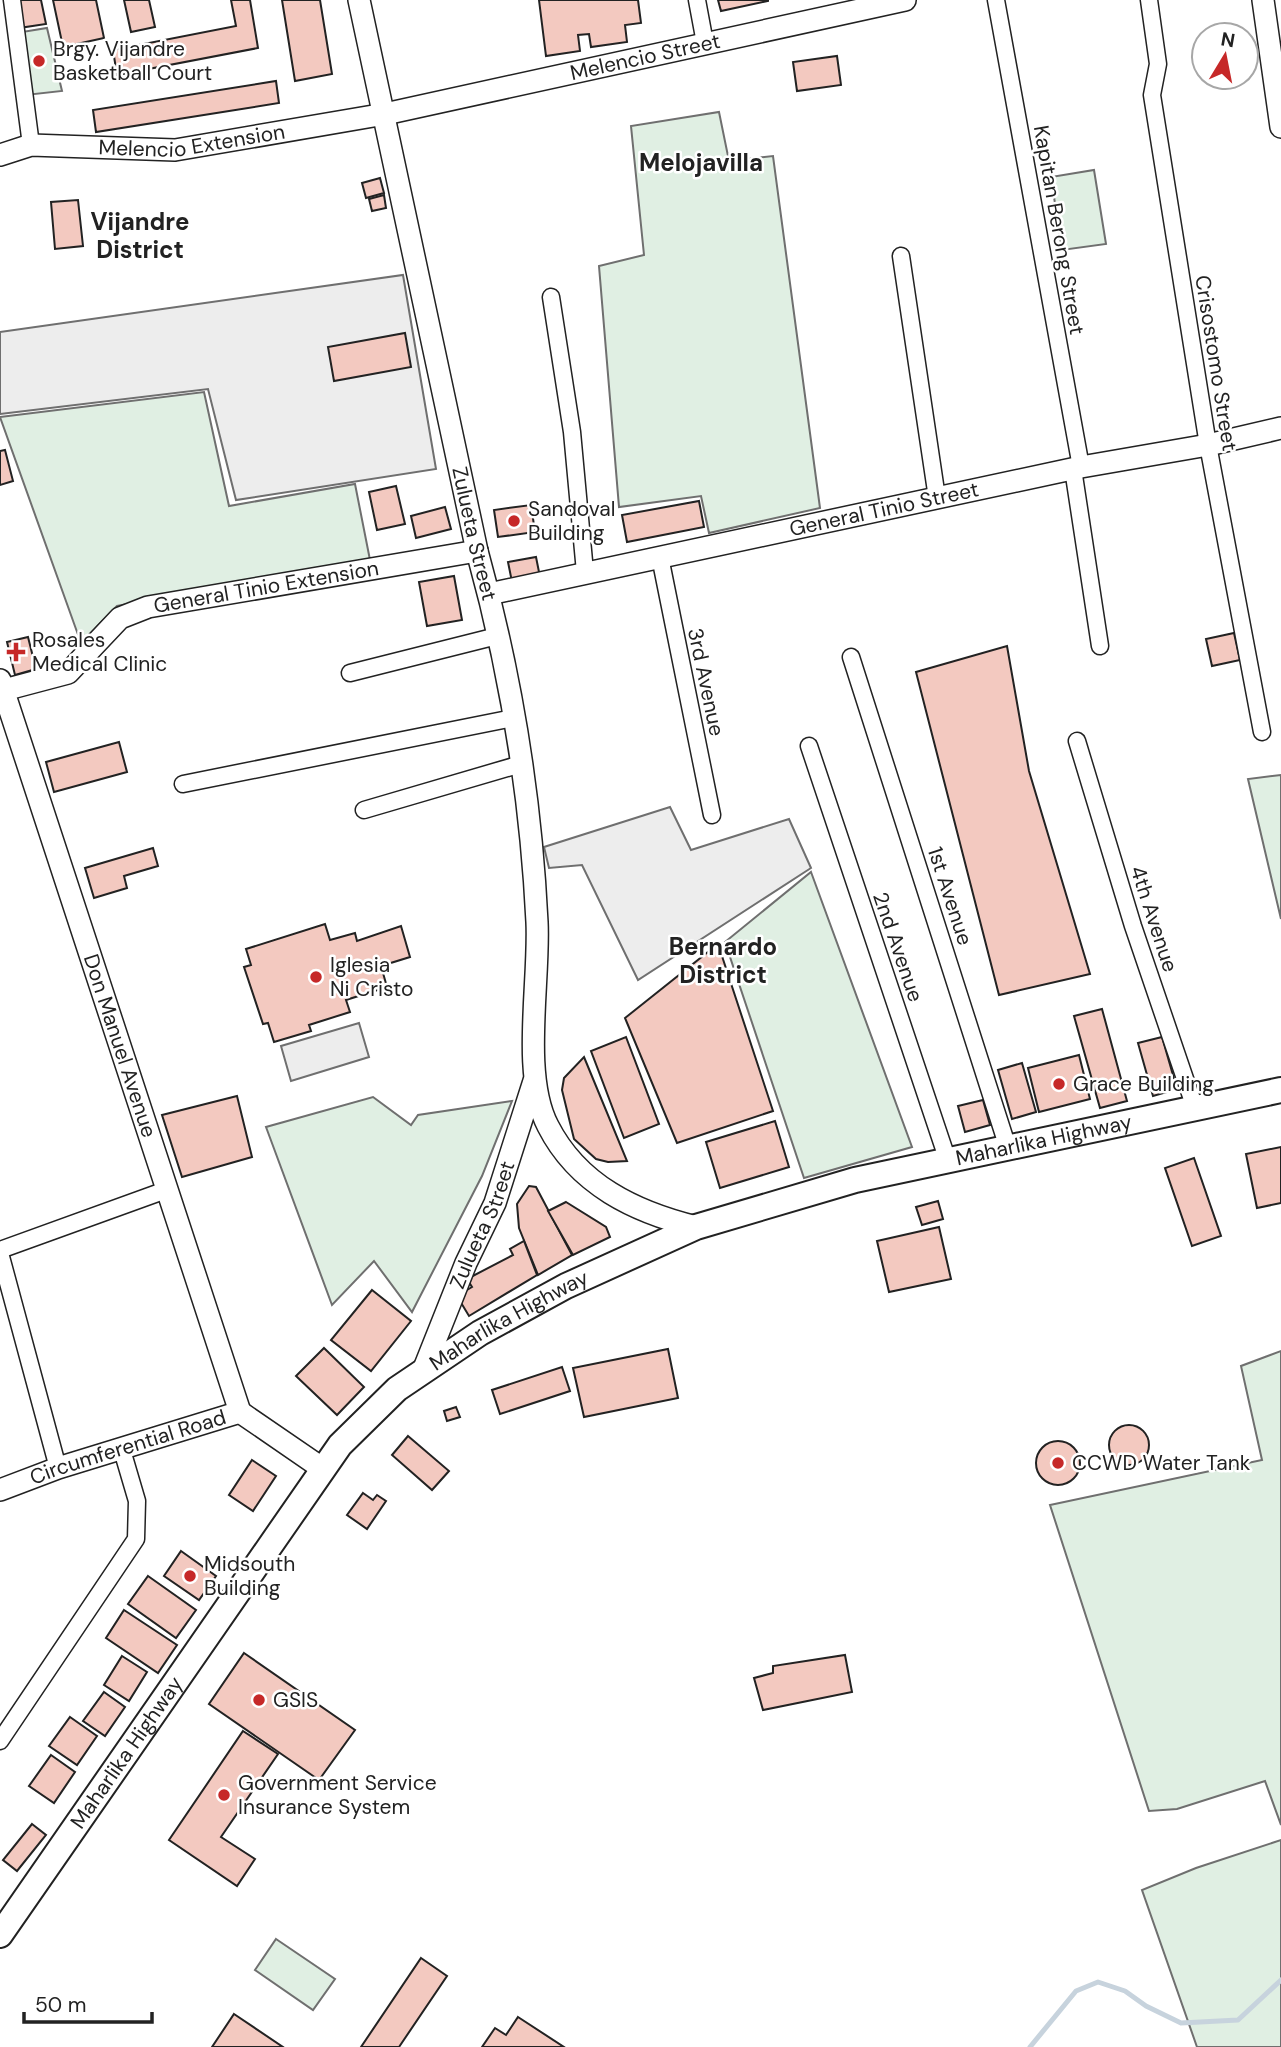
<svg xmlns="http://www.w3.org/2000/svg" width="1281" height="2047" viewBox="0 0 1281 2047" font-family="'DM Sans',sans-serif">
<rect width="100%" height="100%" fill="#fff"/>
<g fill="#e0efe3" stroke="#6f6f6f" stroke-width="2">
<polygon points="47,28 62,91 26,95 22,32"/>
<polygon points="719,112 729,161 773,156 820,508 709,533 701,496 619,507 599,266 644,255 631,126"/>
<polygon points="1094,170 1106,244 1062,250 1051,177"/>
<polygon points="204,392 229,506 355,484 370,560 117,606 81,643 0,417"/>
<polygon points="1281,775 1281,919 1248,779"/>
<polygon points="811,872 912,1147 804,1178 725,942"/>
<polygon points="373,1097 411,1125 418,1115 512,1101 482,1176 412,1312 374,1261 332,1305 266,1127"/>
<polygon points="1281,1351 1281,1825 1265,1781 1177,1809 1149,1811 1050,1505 1262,1460 1241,1366"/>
<polygon points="1281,1840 1281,2047 1197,2047 1142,1890 1196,1868"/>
<polygon points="276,1939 335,1979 313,2010 255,1970"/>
</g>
<g fill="#ededed" stroke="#6f6f6f" stroke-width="2">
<polygon points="403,275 436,469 236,500 208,389 0,414 0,332"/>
<polygon points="670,807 691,850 789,819 811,868 638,980 582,865 549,868 544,847"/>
<polygon points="359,1023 369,1057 291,1081 281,1046"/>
</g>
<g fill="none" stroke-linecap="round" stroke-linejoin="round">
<polyline stroke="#c7d3dd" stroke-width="5" points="1030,2047 1076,1991 1098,1982 1125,1991 1146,2006 1181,2023 1238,2020 1281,1980"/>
</g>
<g fill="#f3c9c0" stroke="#222" stroke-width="2">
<polygon points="17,0 41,0 46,24 19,28"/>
<polygon points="53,0 96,0 104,38 63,47"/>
<polygon points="124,0 149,0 155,27 131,32"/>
<polygon points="231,0 250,0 258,48 117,75 113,50 236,26"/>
<polygon points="282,0 320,0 332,74 295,81"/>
<polygon points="539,0 638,0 641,23 625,25 627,42 591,47 589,34 578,35 580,51 546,56"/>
<polygon points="718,0 768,0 768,1 721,11"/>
<polygon points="837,56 841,85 797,91 793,62"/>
<polygon points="276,81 279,103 96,132 93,110"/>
<polygon points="380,178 384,193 366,198 362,183"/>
<polygon points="384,195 386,208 372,211 369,199"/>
<polygon points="78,200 83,246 55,249 51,202"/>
<polygon points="405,333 411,367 334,381 328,347"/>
<polygon points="5,450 13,481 0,485 0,451"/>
<polygon points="396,486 405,524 377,530 369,492"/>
<polygon points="699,501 704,527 627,542 622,515"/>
<polygon points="531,505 535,532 498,537 494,510"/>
<polygon points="445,507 451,529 416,538 411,516"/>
<polygon points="536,557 540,577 512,582 508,562"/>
<polygon points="454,576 462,620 427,626 419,582"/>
<polygon points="1234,633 1240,660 1212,666 1206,639"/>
<polygon points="28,637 36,669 15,675 7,642"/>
<polygon points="1007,646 1029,771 1090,974 999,995 916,672"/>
<polygon points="119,742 127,772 54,792 46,762"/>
<polygon points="153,848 158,866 124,876 127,888 94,898 85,868"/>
<polygon points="325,924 330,940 355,933 357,941 401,926 410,957 381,966 387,987 346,1000 350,1012 309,1025 311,1031 274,1042 268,1023 263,1024 244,967 251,965 246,949"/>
<polygon points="718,944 773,1111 677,1143 625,1018"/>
<polygon points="1102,1009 1127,1101 1100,1108 1074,1016"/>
<polygon points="626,1037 659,1124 624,1138 591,1051"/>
<polygon points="1162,1037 1177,1089 1153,1096 1138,1043"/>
<polygon points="1079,1055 1090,1099 1039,1112 1028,1068"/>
<polygon points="584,1057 627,1161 608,1162 596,1159 574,1139 562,1090 564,1078"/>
<polygon points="1022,1063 1036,1112 1012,1119 998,1070"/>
<polygon points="237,1096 252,1157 182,1177 162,1115"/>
<polygon points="983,1100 990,1125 965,1132 958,1106"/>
<polygon points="775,1121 789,1167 720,1188 706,1142"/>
<polygon points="1281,1147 1281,1203 1257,1208 1246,1154"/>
<polygon points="1194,1158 1221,1236 1192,1246 1165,1168"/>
<polygon points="529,1186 536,1187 572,1255 538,1275 519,1228 517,1204"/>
<polygon points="938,1201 943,1219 922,1225 916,1207"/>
<polygon points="566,1202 606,1227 610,1237 573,1255 548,1211"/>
<polygon points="939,1227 951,1279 889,1292 877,1241"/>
<polygon points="524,1241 537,1275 469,1316 457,1296 472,1287 467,1279 513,1255 510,1249"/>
<polygon points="372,1290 411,1321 371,1371 331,1340"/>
<polygon points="324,1348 364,1387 337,1415 296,1376"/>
<polygon points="668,1349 678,1398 584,1417 573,1368"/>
<polygon points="562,1367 570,1391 500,1414 492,1390"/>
<polygon points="456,1407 460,1417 447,1421 444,1411"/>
<circle cx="1129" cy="1445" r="20"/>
<polygon points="408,1436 449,1471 432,1490 392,1455"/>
<circle cx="1058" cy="1463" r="22"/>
<polygon points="252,1460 276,1476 253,1511 229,1495"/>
<polygon points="363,1493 373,1500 377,1495 386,1501 367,1529 347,1515"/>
<polygon points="181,1551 216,1576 199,1600 164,1576"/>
<polygon points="148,1576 196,1610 176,1638 128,1604"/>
<polygon points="124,1610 177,1645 158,1673 106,1638"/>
<polygon points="244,1653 355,1730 319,1780 209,1704"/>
<polygon points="845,1655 852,1692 763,1710 754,1678 773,1673 773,1666"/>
<polygon points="122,1656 147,1672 129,1701 104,1685"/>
<polygon points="104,1692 125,1707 105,1736 83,1721"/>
<polygon points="70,1717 97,1736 77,1765 49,1746"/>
<polygon points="243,1731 278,1754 221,1837 255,1859 237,1886 169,1840"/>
<polygon points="51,1755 75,1772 54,1803 29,1786"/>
<polygon points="32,1824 46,1835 17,1871 3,1860"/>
<polygon points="421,1958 447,1976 399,2047 361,2047"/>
<polygon points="234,2014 283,2047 212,2047"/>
<polygon points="518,2017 564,2047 482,2047 495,2028 506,2035"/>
</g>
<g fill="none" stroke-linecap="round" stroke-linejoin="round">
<defs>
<g id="street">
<polyline points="12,0 31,145"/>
<polyline points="697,0 705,43"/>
<polyline points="996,0 1081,467"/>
<polyline points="1149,0 1158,64 1152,95 1208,445 1262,732"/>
<polyline points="901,256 937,498"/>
<polyline points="551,297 572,432 585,572"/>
<polyline points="1073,469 1100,646"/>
<polyline points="660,557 712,815"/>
<polyline points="851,657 1008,1148"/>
<polyline points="350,673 497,636"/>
<polyline points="1077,741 1133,926 1195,1108"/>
<polyline points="809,746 948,1161"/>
<polyline points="183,784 513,718"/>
<polyline points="364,810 521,764"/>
<polyline points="0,1250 166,1190"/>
<polyline points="0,1253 58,1468"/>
<polyline points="0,1741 136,1539 137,1501 122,1450"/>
</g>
<g id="secondary">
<path id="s1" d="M359,0L477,551C510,670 531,798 537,922C540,980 521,1075 548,1126C578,1185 635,1212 696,1227"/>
<polyline points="1263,0 1281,127"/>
<path id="s2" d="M0,155L31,145L175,150L385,114L905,0"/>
<path id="s3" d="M489,594L1081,467L1208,445L1281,428"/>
<path id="s4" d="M0,680L240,1412"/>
<path id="s5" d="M0,691L68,673L120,618L148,607L477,551"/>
<path id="s6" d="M423,1371L466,1263L495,1203L534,1081"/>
<path id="s7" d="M0,1490L58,1468L240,1412L323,1469"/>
</g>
<g id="primary">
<path id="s8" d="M0,1935L340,1445L397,1389L480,1333L566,1286L696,1227L855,1180L1281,1090"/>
</g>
</defs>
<use href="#street" stroke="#222" stroke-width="19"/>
<use href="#secondary" stroke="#222" stroke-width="24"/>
<use href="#primary" stroke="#222" stroke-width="28"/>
<use href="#street" stroke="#fff" stroke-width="16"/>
<use href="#secondary" stroke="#fff" stroke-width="21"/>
<use href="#primary" stroke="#fff" stroke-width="24"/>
</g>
<g fill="#c62828" stroke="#fff" stroke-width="2.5">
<circle cx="39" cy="61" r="7"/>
<circle cx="514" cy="521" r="7"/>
<path d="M12.5 641.5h7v7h7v7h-7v7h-7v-7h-7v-7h7z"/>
<circle cx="316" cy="977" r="7"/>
<circle cx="1059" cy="1084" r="7"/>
<circle cx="1058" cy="1463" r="7"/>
<circle cx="190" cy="1576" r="7"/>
<circle cx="259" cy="1700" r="7"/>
<circle cx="224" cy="1795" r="7"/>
</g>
<g text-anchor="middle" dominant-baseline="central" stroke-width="5" stroke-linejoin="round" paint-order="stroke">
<g font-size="21" fill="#222" stroke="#fff" text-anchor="start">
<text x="53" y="49">Brgy. Vijandre<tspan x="53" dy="24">Basketball Court</tspan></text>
<text x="528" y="509">Sandoval<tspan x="528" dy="24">Building</tspan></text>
<text x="32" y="640">Rosales<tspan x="32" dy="24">Medical Clinic</tspan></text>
<text x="330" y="965">Iglesia<tspan x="330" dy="24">Ni Cristo</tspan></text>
<text x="1073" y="1084">Grace Building</text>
<text x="1072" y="1463">CCWD Water Tank</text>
<text x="204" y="1564">Midsouth<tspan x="204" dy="24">Building</tspan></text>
<text x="273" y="1700">GSIS</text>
<text x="238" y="1783">Government Service<tspan x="238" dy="24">Insurance System</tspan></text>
</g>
<g font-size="21" fill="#222" stroke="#fff">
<text stroke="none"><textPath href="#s2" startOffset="656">Melencio Street</textPath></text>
<text stroke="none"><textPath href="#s2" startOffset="194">Melencio Extension</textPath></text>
<text transform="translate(1059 230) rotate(80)">Kapitan Berong Street</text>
<text transform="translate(1216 363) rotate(81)">Crisostomo Street</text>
<text stroke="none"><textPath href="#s3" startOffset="404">General Tinio Street</textPath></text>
<text stroke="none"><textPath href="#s1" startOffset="546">Zulueta Street</textPath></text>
<text stroke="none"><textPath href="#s5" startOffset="296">General Tinio Extension</textPath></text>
<text transform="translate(706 682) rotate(78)">3rd Avenue</text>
<text transform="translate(950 896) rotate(72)">1st Avenue</text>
<text transform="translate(1154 919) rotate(72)">4th Avenue</text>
<text transform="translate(898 947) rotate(71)">2nd Avenue</text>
<text stroke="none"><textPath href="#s4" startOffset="385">Don Manuel Avenue</textPath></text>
<text stroke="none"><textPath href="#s8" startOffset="1376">Maharlika Highway</textPath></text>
<text stroke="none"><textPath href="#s6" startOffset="158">Zulueta Street</textPath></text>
<text stroke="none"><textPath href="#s8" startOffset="808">Maharlika Highway</textPath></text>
<text stroke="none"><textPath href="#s7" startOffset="135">Circumferential Road</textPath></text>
<text stroke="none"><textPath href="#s8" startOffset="222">Maharlika Highway</textPath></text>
</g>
<g font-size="24" font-weight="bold" fill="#222" stroke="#fff">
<text x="701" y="162">Melojavilla</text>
<text x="140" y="221">Vijandre<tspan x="140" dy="28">District</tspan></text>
<text x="723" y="946">Bernardo<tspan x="723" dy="28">District</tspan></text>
</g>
</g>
<g transform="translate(1225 56) rotate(10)"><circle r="33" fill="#ffffff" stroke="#a7a7a7" stroke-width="2"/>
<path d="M0-5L12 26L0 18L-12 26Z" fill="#c62828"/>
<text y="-10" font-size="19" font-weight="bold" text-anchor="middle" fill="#222222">N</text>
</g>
<path d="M24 2012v10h128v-10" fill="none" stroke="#222222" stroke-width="3.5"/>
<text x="35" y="2012" font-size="21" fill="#222222" stroke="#ffffff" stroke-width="5" paint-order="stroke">50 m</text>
</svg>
